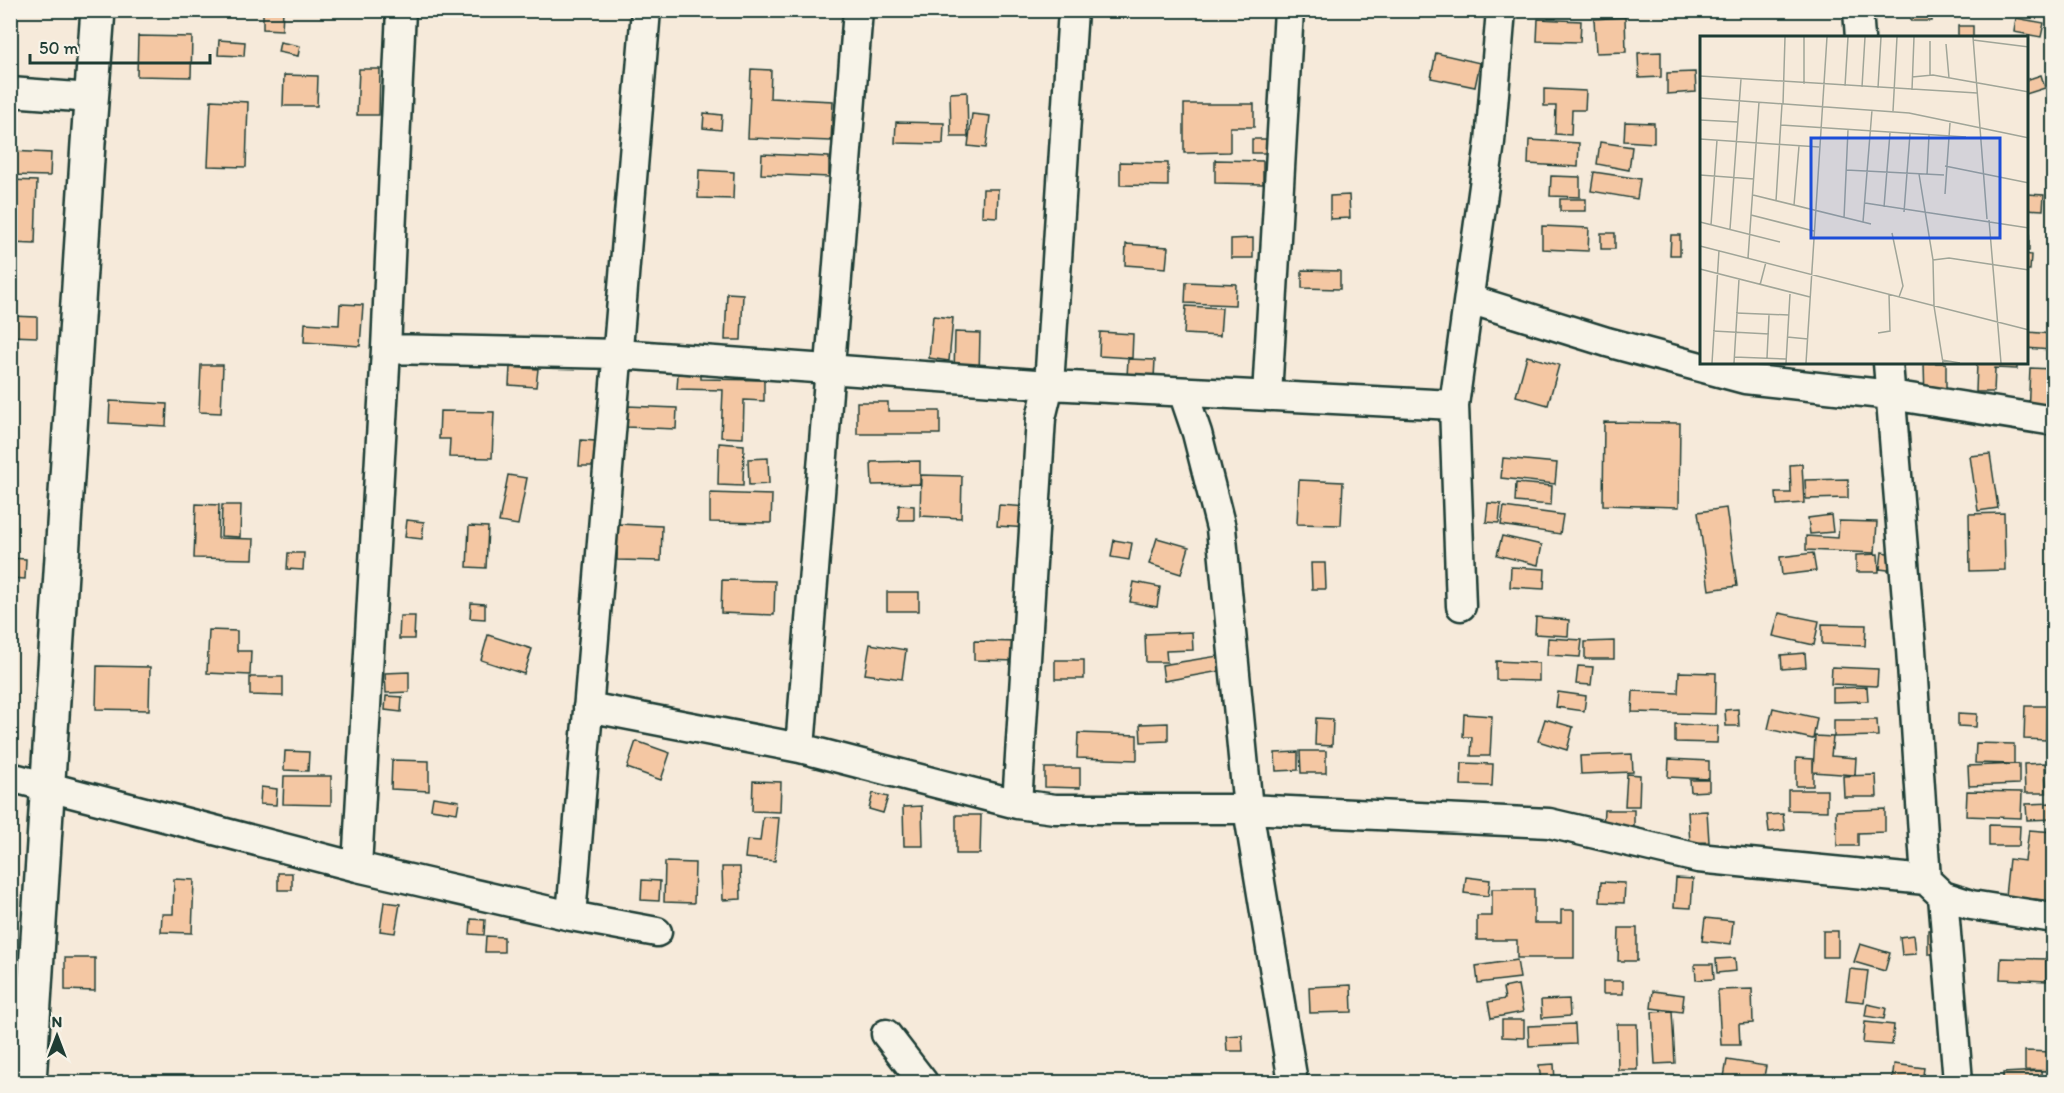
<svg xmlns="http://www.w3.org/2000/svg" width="2064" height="1093" font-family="Itim,sans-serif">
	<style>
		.building { fill: #f4c7a3; stroke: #1f3d34; stroke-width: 1.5 }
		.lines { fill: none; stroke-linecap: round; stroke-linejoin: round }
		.street-casing { stroke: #1f3d34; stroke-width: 33 }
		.secondary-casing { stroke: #1f3d34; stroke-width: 38 }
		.street { stroke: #f7f3e8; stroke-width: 28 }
		.secondary { stroke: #f7f3e8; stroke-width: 33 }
		.inset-road { fill: none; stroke: #a0a598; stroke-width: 1.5 }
		.view { fill: #1d4ed8; fill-opacity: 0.15; stroke: #1d4ed8; stroke-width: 3 }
		.inset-edge { fill: none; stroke: #1f3d34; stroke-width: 3 }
	</style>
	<rect width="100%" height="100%" fill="#f6eada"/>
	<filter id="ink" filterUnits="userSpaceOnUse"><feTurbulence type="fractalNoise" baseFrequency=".0167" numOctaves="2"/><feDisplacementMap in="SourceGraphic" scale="12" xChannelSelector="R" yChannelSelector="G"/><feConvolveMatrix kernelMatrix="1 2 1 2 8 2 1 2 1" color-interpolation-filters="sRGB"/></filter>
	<g filter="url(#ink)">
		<path class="building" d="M263,10H283L282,30L263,29Z
			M1911,10H1932V21H1911Z
			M1625,17L1626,52L1596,53L1594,19Z
			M2016,18L2044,23L2041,37L2014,32Z
			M1538,19L1581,21L1580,42L1537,41Z
			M1958,26H1973V38H1958Z
			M138,36L192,37L191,77L137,76Z
			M219,40L245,42L244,56L218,55Z
			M280,42L300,46L298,56L278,52Z
			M1661,52V77L1639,78L1638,53Z
			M1436,53L1480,63L1475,87L1431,78Z
			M359,69H380L379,115H357Z
			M751,69L771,70L770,98L833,101L831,141L748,138Z
			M1695,72L1696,92L1667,94V73Z
			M284,75L318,76L317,106H283Z
			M2041,75L2045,88L2026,94V80Z
			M1544,89L1586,91L1585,110H1572L1571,135L1555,134L1556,106H1544Z
			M967,92L968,137H951L950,93Z
			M211,100L248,102L246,167L208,166Z
			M1184,104H1254V127H1230V152L1184,153Z
			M704,113L722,115L721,130L703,128Z
			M972,114L990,116L986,148L968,146Z
			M896,122L944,123L943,144L895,143Z
			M1625,122L1654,123V143L1624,141Z
			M1252,139H1278V153H1252Z
			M1529,140L1579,143L1578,167L1528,164Z
			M1600,142L1632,147L1629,170L1597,164Z
			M10,151L51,153L50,176L10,175Z
			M762,154L829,157V177L761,174Z
			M1215,160L1263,161V184L1215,183Z
			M1120,162L1168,163V186L1120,185Z
			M699,170L734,172L733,199L698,198Z
			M1594,172L1640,179L1637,199L1591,191Z
			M1551,176L1580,177V197L1550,196Z
			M10,180L37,181L35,244L10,243Z
			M983,189H998L997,217L982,216Z
			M2026,194L2044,195L2043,210L2026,209Z
			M1349,195L1350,218L1330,219V196Z
			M1560,199H1586V211H1560Z
			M1542,226L1589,228L1588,251L1542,249Z
			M2026,228H2029V251H2026Z
			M1601,233H1615V249H1601Z
			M1671,235H1680V255H1670Z
			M1253,238V258H1231V239Z
			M1126,244L1168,247L1166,268L1125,265Z
			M2026,254L2031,255L2030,270H2026Z
			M1302,270L1340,271V289L1302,288Z
			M1186,282L1236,284L1235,305L1185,303Z
			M727,293L743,294L741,340H725Z
			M340,304L363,305L360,346L304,342L305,323L339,325Z
			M1186,306L1222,308L1220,336L1184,334Z
			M10,316L37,317V337L10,336Z
			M933,316L953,318L949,361L929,358Z
			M955,332L980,333L979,376L954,375Z
			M1100,332L1133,334L1132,358L1099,356Z
			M2027,332L2053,334L2051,350L2026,348Z
			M1527,356L1559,365L1548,405L1516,396Z
			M1128,359L1155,360L1154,378L1127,377Z
			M1924,363H1946V400H1925Z
			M1977,363H2017V369L1995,368L1994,392H1976Z
			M201,365H223L221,413L199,412Z
			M510,367L538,369L536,387L509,385Z
			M2030,368L2052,369L2050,417L2028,416Z
			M678,374L701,375V379L764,380V401L744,400L743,438L721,437L723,390L677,389Z
			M110,401L167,404L166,426L109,423Z
			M857,402H888V411H940V434H857Z
			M627,406L677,408L676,429L626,427Z
			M440,411L494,412L492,458L449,457L450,439H439Z
			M1604,422L1680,423L1679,507L1603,505Z
			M581,440L595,441L593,466H579Z
			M719,443L744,445L743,486L718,485Z
			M1990,454L1998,508L1978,511L1970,456Z
			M768,458L769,484L749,485L748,459Z
			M1503,458L1557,463L1555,484L1501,478Z
			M920,461V484L872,485L871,462Z
			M1802,464L1804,503L1777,505L1776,493H1791L1790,465Z
			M508,475L527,478L518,525L499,522Z
			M921,475L962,476L961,518L920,516Z
			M1848,479V498L1806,499L1805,480Z
			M1299,480L1343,482L1341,525L1297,524Z
			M1516,483L1552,486L1551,505L1515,502Z
			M710,493L772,495L771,523L710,522Z
			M1488,503L1501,504L1499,523L1486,522Z
			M196,504L219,505L218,538L254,539L253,559L194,558Z
			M222,505H241L240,537L221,536Z
			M899,505L914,506V520H898Z
			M999,505L1028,507L1027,528L997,526Z
			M1504,507L1563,515L1560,534L1501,525Z
			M1726,508L1737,586L1709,590L1698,512Z
			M2004,513L2005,570L1970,571L1969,514Z
			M1831,515L1833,532L1810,534L1808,518Z
			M407,520L424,522L422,539L405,537Z
			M1839,521L1877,522L1875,553L1806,550V536L1838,538Z
			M618,524L662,526L661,561L617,560Z
			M469,526L488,527L486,568L467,567Z
			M1502,536L1542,545L1538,565L1497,555Z
			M1157,538L1189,547L1181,574L1149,564Z
			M1114,540L1132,543L1129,560L1111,557Z
			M1882,552L1898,555L1896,571L1880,569Z
			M288,553H304L303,570L287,569Z
			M1813,553L1816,571L1782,575L1780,557Z
			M1878,554L1879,572H1856V555Z
			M10,558L26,559L25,579L10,578Z
			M1311,563H1325L1326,589H1312Z
			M1511,567L1545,569L1544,589L1510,587Z
			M722,580L775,581L774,615L721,613Z
			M1134,582L1160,587L1157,607L1130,602Z
			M887,592H919V611H887Z
			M471,603L485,604V619L470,618Z
			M1779,613L1819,621L1814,645L1773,636Z
			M400,616H415L414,639H399Z
			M1536,617L1569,620L1568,636L1535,634Z
			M1822,624L1866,625L1865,646L1822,644Z
			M209,630L237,631V651H251L250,675L207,673Z
			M1192,632L1193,650L1166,651L1167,662H1146L1145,634Z
			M488,635L532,649L524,674L481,660Z
			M1548,638L1582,640L1580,657L1547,655Z
			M974,641L1020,642V661L974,660Z
			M1614,641V659H1585V642Z
			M870,644L906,650L902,679L865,674Z
			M1805,653L1806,667L1782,669L1781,655Z
			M1224,655L1226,670L1164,681L1162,665Z
			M1055,660H1084V679H1055Z
			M1496,661L1539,663V681L1496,680Z
			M97,666L150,667L149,710L96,709Z
			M1578,666L1593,667L1591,685L1576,684Z
			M1832,667L1878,669L1877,686L1831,684Z
			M409,672V692L386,693L385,673Z
			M1679,672L1716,673L1715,714L1632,712L1633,691L1678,693Z
			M250,677H283V696L250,695Z
			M1867,687L1868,701L1833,702V688Z
			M1558,692L1586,696L1584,711L1556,707Z
			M386,696L402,697L401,712L385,710Z
			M2025,706H2047L2046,740L2024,739Z
			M1773,708L1817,718L1813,739L1768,729Z
			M1738,709L1739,726H1726L1725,710Z
			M1958,713L1977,714L1976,727L1958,726Z
			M1464,714L1492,716L1490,756H1471L1472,737H1463Z
			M1316,718L1333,719L1332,746L1315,745Z
			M1545,719L1573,727L1567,750L1538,741Z
			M1834,720H1877L1878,736L1834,737Z
			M1168,723V741L1141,742L1140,724Z
			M1675,724L1718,726L1717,743L1675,742Z
			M1078,733L1137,735V760L1077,758Z
			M1815,736L1833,737L1831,756L1856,758L1855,775L1813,772Z
			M636,741L670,753L661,780L627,768Z
			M1976,743L2014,744V764L1975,763Z
			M285,751L309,752L308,771L284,770Z
			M1300,751H1326V773H1301Z
			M1298,752V770L1276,771L1275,753Z
			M1632,754L1633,772L1581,774L1580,756Z
			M1796,758L1813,759V786H1796Z
			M1669,759L1709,761V779L1668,777Z
			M392,760L429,761V791L391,789Z
			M1462,763L1493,764L1492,786L1461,785Z
			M2045,763L2046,793H2025L2024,764Z
			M2019,764V784L1969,786L1968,766Z
			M1045,768H1080V788L1045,787Z
			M1627,774L1640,775L1639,806H1625Z
			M1876,775L1877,797H1844L1843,776Z
			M284,776H331V805L283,804Z
			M1690,780H1709V791L1691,792Z
			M753,781L781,782L780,812L752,811Z
			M261,787L277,789L276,805L260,804Z
			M1788,790H1827V811L1788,810Z
			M1967,791L2022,792L2021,818L1966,816Z
			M873,793L888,797L883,813L869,809Z
			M433,797L459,801L457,813L431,809Z
			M2054,803V819L2027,820L2026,804Z
			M922,806L923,846H904L903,807Z
			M1885,809V832L1858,833V846H1837L1836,811Z
			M1604,810H1634V828L1603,827Z
			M1707,811L1709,842L1690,843L1688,812Z
			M1783,814L1785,830L1769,832L1767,815Z
			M956,815H981L980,854H956Z
			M763,817L779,818L775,861L745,858L747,840L760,841Z
			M1989,825L2020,826L2019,846H1989Z
			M2029,830L2054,832V901L2005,896L2009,859L2025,861Z
			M665,862L695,863L694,903L664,902Z
			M722,867H740L741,899L723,900Z
			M278,873H292V890H278Z
			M1466,877L1490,880L1488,896L1464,893Z
			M1676,878L1693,879L1691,908L1674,907Z
			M174,879L194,880L192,933L161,932L162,914H173Z
			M642,880L660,881L659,901L641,900Z
			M1601,882L1625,883L1624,903L1600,902Z
			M1492,889H1534V923H1561V910H1574V958H1517V940H1477V916H1492Z
			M384,902L400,904L395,933L380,931Z
			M1705,918L1733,921L1731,944L1702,941Z
			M471,919L485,920L484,935L470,934Z
			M1619,928H1637V961H1618Z
			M1942,929V954H1928V930Z
			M1823,931H1838V957H1823Z
			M1914,935L1916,954L1902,955L1900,937Z
			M486,936L504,937V952H485Z
			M1860,944L1890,953L1885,971L1854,962Z
			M65,958H95V991L65,990Z
			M1735,958L1736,971L1717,973L1716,959Z
			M2001,958L2046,959V981L2000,979Z
			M1517,960L1520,978L1478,983L1476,966Z
			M1695,964H1713L1714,979L1696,980Z
			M1850,969L1868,971L1864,1002L1846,1000Z
			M1603,981H1623V994H1603Z
			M1351,985L1352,1012L1310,1013L1309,987Z
			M1518,985L1523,1012L1491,1018L1488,1002L1505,999L1503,988Z
			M1752,989L1753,1023L1739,1024L1740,1045H1721L1718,990Z
			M1653,991L1684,995L1682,1012L1651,1008Z
			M1569,999L1570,1016L1542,1018L1541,1000Z
			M1867,1004L1886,1008L1884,1019L1865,1016Z
			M1672,1011L1675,1063L1655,1064L1652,1012Z
			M1502,1020H1524V1038L1502,1037Z
			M1865,1022L1894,1025L1892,1045L1863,1043Z
			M1575,1024L1576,1044L1529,1046L1528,1026Z
			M1617,1024H1637L1638,1070H1618Z
			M2052,1026L2054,1071L2025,1070V1051L2052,1052Z
			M1242,1035L1243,1051H1227L1226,1036Z
			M1727,1060L1766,1066L1763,1082L1724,1077Z
			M1554,1064L1555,1081L1541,1082L1539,1065Z
			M1894,1064L1924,1068L1922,1082H1892Z
			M2041,1071L2042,1082H2003V1073Z"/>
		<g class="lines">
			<defs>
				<path id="street" d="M1858,10L1860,38
					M10,92L91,98
					M1469,299L1607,342L1745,379L1891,395L2054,421
					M386,349L619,354L1049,385L1454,405
					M1888,363L1911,649L1926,880
					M1183,392L1197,433L1221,528L1248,809L1293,1082
					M1267,396L1289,10
					M1461,606L1454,405L1490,142L1501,10
					M588,707L800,748L1017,804L1055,809H1248L1549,823L1698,858L1926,880L1943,896L1971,905L2054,918
					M800,748L858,10
					M10,777L357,867L571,916L657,932
					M1017,804L1041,418L1049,385L1073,10
					M357,867L386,349L401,10
					M1943,896L1958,1082
					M571,916L646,10
					M10,1006L34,1012
					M886,1034L923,1082"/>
				<path id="secondary" d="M29,1082L88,143L98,10"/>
			</defs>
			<use href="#street" class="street-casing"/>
			<use href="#secondary" class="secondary-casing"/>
			<use href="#street" class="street"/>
			<use href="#secondary" class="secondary"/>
		</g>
	</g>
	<g transform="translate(1700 36)">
		<rect width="328" height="328" fill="#f6eada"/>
		<path class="inset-road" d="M273,1L287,183M273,4L329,11M246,8L249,42M230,39V5M0,40L277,57M212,41L233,39L329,56M104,48V1M145,50L148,1M162,51L165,1M178,52L181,1M212,54L214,1M0,62L209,77L329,102M83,68L85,1M193,75L197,1M0,84L38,86M81,89L266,101M0,103L119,111M245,130L329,147M146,134L244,139M219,138L233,224L234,270L243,327M0,139L54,143M227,139L229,99M245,158L250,87M53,159L171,188M76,165L82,68M165,167L329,192M94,169L99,110M184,171L190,97M204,176L210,98M51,179L114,195M144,182L148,94M289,184L301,327M0,186L80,206M163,186L172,74M11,189L17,104M30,193L41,43M192,197L203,250L199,261M0,210L329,294M48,222L59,66M233,224L249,222L329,234M0,233L110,261M60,249L66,226M36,277L89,279M13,295L69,298M178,297L190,295L189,258M87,301L108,303M34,321L86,323M67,322L69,279M242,324L260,327M12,327L19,214M34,327L39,243M86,327L90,258M106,327L127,1"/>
		<path class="view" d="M111,102H300V202H111Z"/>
		<rect width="328" height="328" class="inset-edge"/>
	</g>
	<rect width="2064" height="1093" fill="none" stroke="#f7f3e8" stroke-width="36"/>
	<rect x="18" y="18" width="2028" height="1057" fill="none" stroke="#1f3d34" stroke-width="2" filter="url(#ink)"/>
	<g transform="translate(57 1036)" stroke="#f7f3e8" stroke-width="4.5" paint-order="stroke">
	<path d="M0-4.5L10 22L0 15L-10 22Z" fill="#1f3d34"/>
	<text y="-9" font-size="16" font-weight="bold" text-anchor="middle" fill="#1f3d34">N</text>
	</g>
	<path d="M30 54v9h180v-9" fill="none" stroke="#1f3d34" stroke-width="3"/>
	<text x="39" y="54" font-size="18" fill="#1f3d34" stroke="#f7f3e8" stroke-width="4.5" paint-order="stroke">50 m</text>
</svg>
